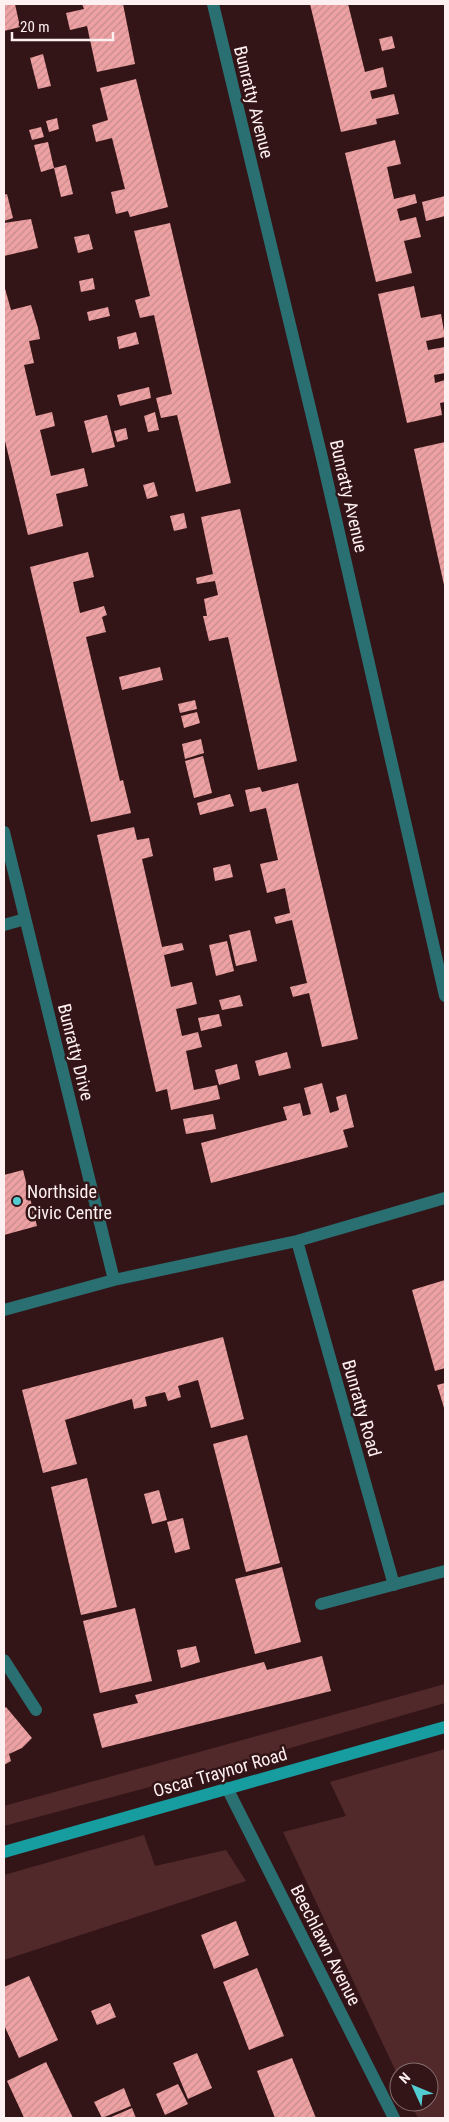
<svg xmlns="http://www.w3.org/2000/svg" width="449" height="2122" font-family="'Roboto Condensed',sans-serif">
	<style>
		.green { fill: #51292b }
		.building { fill: url(#building-hatch) }
		.lines { fill: none; stroke-linecap: round; stroke-linejoin: round }
		.lane { stroke: #2a6f71; stroke-width: 12 }
		.street { stroke: #2a6f71; stroke-width: 12 }
		.secondary { stroke: #179ca0; stroke-width: 12 }
		.poi-dot { fill: #52ccd1; stroke: #341517; stroke-width: 2 }
		.labels { text-anchor: middle; dominant-baseline: central; stroke-width: 5; stroke-linejoin: round; paint-order: stroke }
		.street-label { font-size: 18px; fill: #fef0f0; stroke: #341517 }
		.poi-label { font-size: 18px; fill: #fef0f0; stroke: #341517; text-anchor: start }
	</style>
	<defs>
		<pattern id="building-hatch" width="6" height="6" patternUnits="userSpaceOnUse" patternTransform="scale(1.25)"><rect width="6" height="6" fill="#eea1a3"/><path d="M-1 1l2-2M0 6l6-6M5 7l2-2" fill="none" stroke="#c68b8c"/></pattern>
	</defs>
	<rect width="100%" height="100%" fill="#341517"/>
	<path class="green" d="M445,1684V1703L228,1766L4,1826V1806Z
		M445,1749V2118H418L410,2102H429V2072H399V2078L283,1832L346,1816L330,1782Z
		M144,1835L155,1866L226,1850L246,1881L4,1960V1875Z"/>
	<path class="building" d="M4,4H15L20,27L4,31Z
		M82,4H123L135,64L97,72L87,26L70,30L66,13L84,9Z
		M310,4H348L365,72L383,67L387,87L370,91L372,99L394,94L399,114L376,119L377,124L341,132Z
		M392,36L395,48L382,51L379,39Z
		M43,54L51,86L38,89L30,58Z
		M136,79L168,207L130,217L128,211L116,214L111,192L125,189L112,138L96,142L92,125L108,120L100,88Z
		M57,118L59,129L49,132L46,121Z
		M41,127L44,137L32,140L29,130Z
		M395,140L401,164L387,167L394,199L415,194L417,203L397,209L400,221L416,217L421,237L404,241L412,273L376,282L345,153Z
		M48,142L54,168L41,172L34,145Z
		M66,165L73,194L61,197L54,168Z
		M7,194L13,218L4,221V195Z
		M445,196V216L426,221L422,202Z
		M31,219L38,248L4,256V223Z
		M170,223L231,483L196,492L177,415L161,418L156,398L172,394L154,315L140,318L135,300L150,296L134,231Z
		M89,234L93,249L78,253L74,237Z
		M93,278L95,289L81,292L79,281Z
		M4,285L11,310L31,305L38,328L40,339L29,341L34,363L24,365L36,416L52,412L55,426L40,430L51,476L84,468L88,486L56,494L63,526L28,535L4,437Z
		M414,286L421,318L441,314L445,337L426,341L428,350L445,347V373L434,375L435,383L445,380V402L440,403L442,415L407,423L378,294Z
		M108,307L110,316L89,321L87,312Z
		M136,332L139,344L119,349L117,337Z
		M149,387L151,398L120,406L117,395Z
		M155,412L159,430L148,432L144,416Z
		M107,415L115,447L92,453L84,421Z
		M126,428L128,439L117,442L114,431Z
		M445,442V585H444L414,449Z
		M154,482L158,496L147,499L143,485Z
		M240,509L297,761L258,770L228,637L209,641L203,616H207L204,599L218,595L215,581L197,584L196,578L213,574L201,517Z
		M184,513L187,528L174,531L170,516Z
		M88,552L94,577L73,582L80,613L104,606L107,615L102,617L106,632L86,637L120,781L123,780L131,813L91,822L30,567Z
		M160,667L163,680L122,690L119,677Z
		M195,700L197,709L180,713L178,704Z
		M197,712L200,723L184,728L181,716Z
		M201,739L204,753L185,759L182,744Z
		M203,756L212,793L194,798L185,761Z
		M298,783L358,1039L322,1047L309,993L293,997L290,987L307,983L292,920L276,924L274,917L290,913L285,888L267,893L260,864L278,860L266,808L250,812L245,790L260,787L262,792Z
		M230,794L234,806L200,815L197,803Z
		M134,827L137,840L149,838L153,856L142,859L162,947L182,943L184,950L164,955L171,987L192,982L197,1004L176,1009L182,1036L198,1032L202,1047L186,1051L194,1090L217,1085L220,1099L171,1110L167,1089L156,1092L97,835Z
		M230,864L233,877L215,881L213,868Z
		M250,930L257,961L236,966L229,935Z
		M227,941L234,971L216,976L209,945Z
		M240,995L243,1006L222,1010L219,1000Z
		M219,1014L222,1026L201,1031L198,1018Z
		M287,1052L291,1068L259,1076L255,1061Z
		M237,1064L240,1079L219,1085L215,1070Z
		M322,1083L330,1113L339,1110L336,1097L346,1094L354,1127L343,1130L348,1147L211,1183L201,1143L287,1120L283,1107L300,1103L303,1116L311,1114L304,1088Z
		M213,1114L216,1129L186,1134L183,1119Z
		M23,1170L37,1226L4,1235V1175Z
		M445,1280V1368L435,1371L412,1290Z
		M223,1337L244,1419L211,1428L198,1380L178,1386L181,1397L168,1401L165,1392L145,1397L147,1406L134,1409L132,1399L65,1420L77,1464L43,1473L22,1390Z
		M445,1383V1411L437,1385Z
		M247,1435L280,1563L246,1572L213,1444Z
		M87,1478L117,1607L81,1615L51,1487Z
		M159,1490L167,1520L152,1524L144,1494Z
		M183,1518L190,1549L175,1553L167,1522Z
		M282,1567L301,1642L255,1654L235,1579Z
		M135,1608L152,1681L100,1693L83,1621Z
		M196,1646L200,1662L181,1668L177,1650Z
		M322,1656L331,1691L102,1748L93,1714L138,1703L135,1695L264,1662L267,1670Z
		M6,1707L32,1738L22,1748L9,1754L11,1761L4,1765V1709Z
		M236,1921L249,1955L214,1969L201,1935Z
		M257,1968L284,2036L249,2050L223,1982Z
		M29,1976L58,2040L19,2058L4,2025V1987Z
		M110,2003L116,2017L97,2025L91,2011Z
		M197,2053L212,2088L188,2099L173,2063Z
		M292,2058L305,2091L316,2118H275L257,2071Z
		M46,2062L61,2093L73,2118H24L21,2111L7,2081Z
		M178,2084L188,2104L165,2115L156,2094Z
		M124,2088L131,2106L102,2118L94,2102Z
		M132,2108L136,2118H109Z"/>
	<g class="lines">
		<path class="lane" d="M4,925L25,919"/>
		<path class="street" d="M213,4L322,458L445,996
			M4,832L114,1280
			M297,1241L394,1585
			M4,1310L114,1280L297,1241L445,1198
			M321,1604L445,1571
			M4,1660L36,1710
			M227,1788L394,2118"/>
		<path class="secondary" d="M4,1852L445,1727"/>
	</g>
	<circle class="poi-dot" cx="17" cy="1201" r="5"/>
	<g class="labels">
		<g class="street-label">
			<text transform="translate(254 102) rotate(76)">Bunratty Avenue</text>
			<text transform="translate(349 496) rotate(77)">Bunratty Avenue</text>
			<text transform="translate(76 1052) rotate(76)">Bunratty Drive</text>
			<text transform="translate(362 1408) rotate(74)">Bunratty Road</text>
			<text transform="translate(220 1772) rotate(-16)">Oscar Traynor Road</text>
			<text transform="translate(326 1945) rotate(63)">Beechlawn Avenue</text>
		</g>
		<g class="poi-label">
			<text x="27" y="1191">Northside<tspan x="27" dy="21">Civic Centre</tspan></text>
		</g>
	</g>
	<rect width="449" height="2122" fill="none" stroke="#fef0f0" stroke-width="10"/>
	<g transform="translate(414 2087) rotate(314)"><circle r="24" fill="#341517" stroke="#856d6e"/>
	<path d="M0-4L9 19L0 12L-9 19Z" fill="#52ccd1"/>
	<text y="-8" font-size="14" font-weight="bold" text-anchor="middle" fill="#fef0f0">N</text>
	</g>
	<path d="M12 32v8h101v-8" fill="none" stroke="#fef0f0" stroke-width="2.5"/>
	<text x="20" y="32" font-size="15" fill="#fef0f0" stroke="#341517" stroke-width="4" paint-order="stroke">20 m</text>
</svg>
